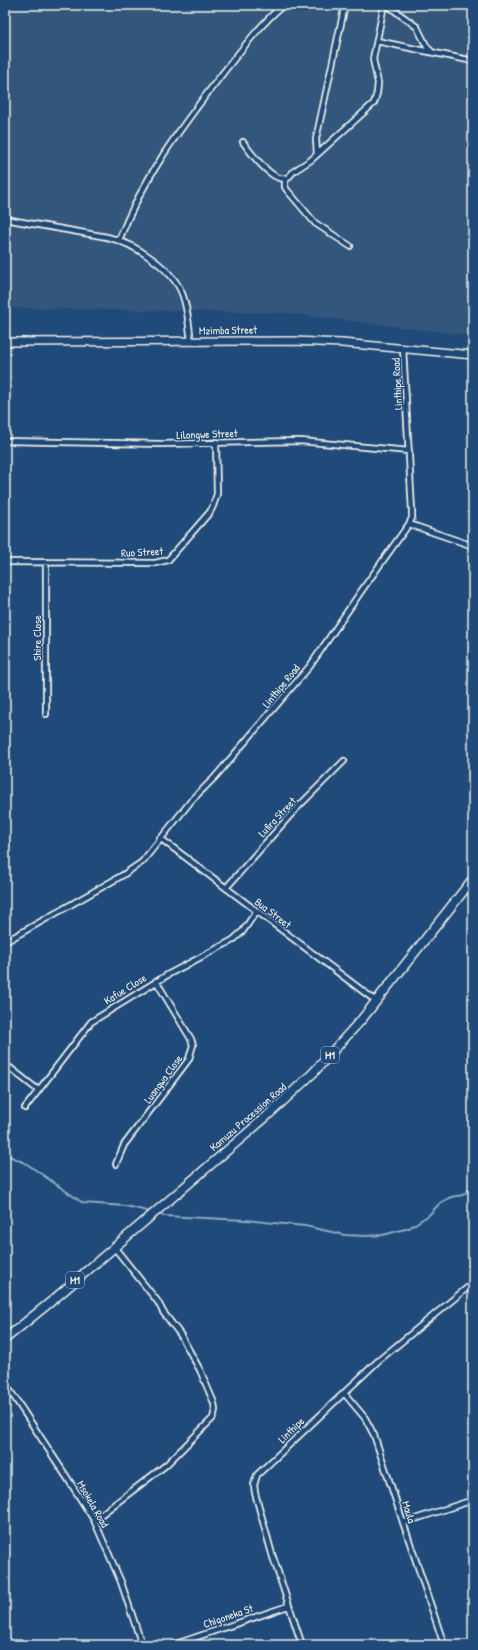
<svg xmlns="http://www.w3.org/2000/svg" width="478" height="1650" font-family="'Patrick Hand',sans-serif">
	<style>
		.built { fill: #33567c }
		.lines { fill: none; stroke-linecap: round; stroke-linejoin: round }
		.stream { stroke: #90a9c2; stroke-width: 2 }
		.minor-casing { stroke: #f4f1e8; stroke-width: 8 }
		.secondary-casing { stroke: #f4f1e8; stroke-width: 10 }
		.trunk-casing { stroke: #f4f1e8; stroke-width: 11 }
		.minor { stroke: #1f4a7a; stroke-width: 4.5 }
		.secondary { stroke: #1f4a7a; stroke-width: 7 }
		.trunk { stroke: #1f4a7a; stroke-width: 8 }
		.labels { text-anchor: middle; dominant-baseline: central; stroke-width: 3; stroke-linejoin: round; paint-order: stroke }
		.shield { fill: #1f4a7a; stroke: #b4bfc7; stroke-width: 1 }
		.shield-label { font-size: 10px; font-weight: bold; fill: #f4f1e8 }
		.street-label { font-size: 11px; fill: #f4f1e8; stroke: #1f4a7a }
	</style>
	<rect width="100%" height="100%" fill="#1f4a7a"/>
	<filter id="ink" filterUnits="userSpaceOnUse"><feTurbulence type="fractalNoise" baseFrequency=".025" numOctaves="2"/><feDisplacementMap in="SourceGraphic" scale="8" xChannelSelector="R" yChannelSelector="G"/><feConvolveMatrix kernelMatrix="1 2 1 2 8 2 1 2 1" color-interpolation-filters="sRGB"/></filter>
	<g filter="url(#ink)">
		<path class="built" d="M5,5H473V336L286,313L5,308Z"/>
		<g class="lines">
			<path class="stream" d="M5,1154L27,1164L83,1203L126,1206L151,1212
				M157,1214L164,1216L245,1220L305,1226L345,1235L365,1236L383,1235L409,1228L429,1215L440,1203L451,1197L463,1195L473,1186"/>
			<defs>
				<path id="minor" d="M272,5L278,10
					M387,5L417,27L427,47L432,52
					M377,41L473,61
					M243,142C250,152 273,183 286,178
					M317,154L316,139L345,5
					M5,219L107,237C134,243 174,269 183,296C188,310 189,327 191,342
					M119,240C144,176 181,127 223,73C242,49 260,25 283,5
					M350,246L315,223L287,190L285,187V181L294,171L311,160L374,103L377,93L378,83L373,59L384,5
					M5,441L162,444L300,441L409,451
					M409,524L473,546
					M5,562L155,563L168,560L210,512L213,506L217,494L216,442
					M46,714V562
					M160,838L376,1001
					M226,888L293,812L344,761
					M5,942L123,875L142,862L191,801L215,777L310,666L362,590L409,524L412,518V511L403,348
					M5,1064L38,1090
					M25,1108L91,1022L169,974L233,940L243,931L256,912
					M116,1164L124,1145L189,1059L193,1045L191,1039L156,981
					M5,1383L68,1479L94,1520L121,1582L142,1645
					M344,1393L365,1418L374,1435L444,1645
					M94,1520L166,1465L213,1418L215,1410L214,1403L200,1370L180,1334L163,1312L158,1302L114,1247
					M403,1523L473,1500
					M173,1645L288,1606
					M302,1645L272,1554L255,1493L254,1485L257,1475L378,1361L473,1283"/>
				<path id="secondary" d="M5,342L293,341L342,343L473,355"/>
				<path id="trunk" d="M5,1339L53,1300L267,1116L313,1073L362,1019L473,879"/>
			</defs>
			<use href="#minor" class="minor-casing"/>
			<use href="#secondary" class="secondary-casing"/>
			<use href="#trunk" class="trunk-casing"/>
			<use href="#minor" class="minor"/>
			<use href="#secondary" class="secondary"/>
			<use href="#trunk" class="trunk"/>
		</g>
	</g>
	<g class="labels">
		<g class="shield">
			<rect x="321" y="1047" width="18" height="16" rx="3"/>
			<rect x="66" y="1272" width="18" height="16" rx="3"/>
		</g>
		<g class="shield-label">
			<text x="330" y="1055">M1</text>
			<text x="75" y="1280">M1</text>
		</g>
		<g class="street-label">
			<text transform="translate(228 330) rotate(-1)">Mzimba Street</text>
			<text transform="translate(397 384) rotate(-93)">Linthipe Road</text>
			<text transform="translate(207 434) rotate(-2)">Lilongwe Street</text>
			<text transform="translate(142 552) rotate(-3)">Ruo Street</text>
			<text transform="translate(37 638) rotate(-90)">Shire Close</text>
			<text transform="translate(281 686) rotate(-51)">Linthipe Road</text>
			<text transform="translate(277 817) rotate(-47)">Lufira Street</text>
			<text transform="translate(273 913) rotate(37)">Bua Street</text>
			<text transform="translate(125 989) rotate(-32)">Kafue Close</text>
			<text transform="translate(163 1079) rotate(-54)">Luangwa Close</text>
			<text transform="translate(248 1117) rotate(-41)">Kamuzu Procession Road</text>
			<text transform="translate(291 1430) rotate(-44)">Linthipe</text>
			<text transform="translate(93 1504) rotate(60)">Msokela Road</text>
			<text transform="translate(409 1512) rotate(72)">Maula</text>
			<text transform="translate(228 1616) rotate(-19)">Chigoneka St</text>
		</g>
	</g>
	<rect width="478" height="1650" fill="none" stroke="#1f4a7a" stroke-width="20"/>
	<rect x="10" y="10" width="458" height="1630" fill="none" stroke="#f4f1e8" stroke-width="1.5" filter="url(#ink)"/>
</svg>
